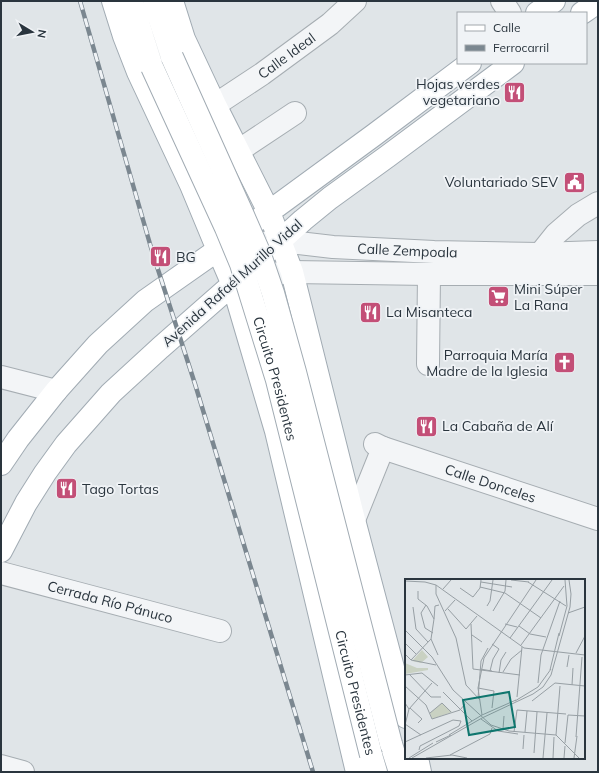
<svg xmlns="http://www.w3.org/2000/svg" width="599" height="773" font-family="Mulish,sans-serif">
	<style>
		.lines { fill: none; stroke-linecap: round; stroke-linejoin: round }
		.minor-casing { stroke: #a6adb2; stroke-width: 24 }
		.major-casing { stroke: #a1abb3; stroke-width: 24 }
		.minor { stroke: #f3f5f7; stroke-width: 22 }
		.major { stroke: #fff; stroke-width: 22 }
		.rail-casing { stroke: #7b8790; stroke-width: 4.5 }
		.rail { stroke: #f0f3f6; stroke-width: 3; stroke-dasharray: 9; stroke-linecap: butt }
		.major-bridge-casing { stroke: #a1abb3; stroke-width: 24; stroke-linecap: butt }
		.major-bridge { stroke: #fff; stroke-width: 22 }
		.labels { text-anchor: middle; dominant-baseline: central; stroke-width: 3.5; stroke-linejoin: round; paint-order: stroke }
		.street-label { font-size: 14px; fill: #2a353e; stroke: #f0f3f6 }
		.poi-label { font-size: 14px; fill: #2a353e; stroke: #f0f3f6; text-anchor: start }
		.inset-road { fill: none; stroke: #979fa4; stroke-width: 1 }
		.view { fill: #0f766e; fill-opacity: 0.15; stroke: #0f766e; stroke-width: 2 }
		.inset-edge { fill: none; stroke: #2a353e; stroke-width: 2 }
	</style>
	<rect width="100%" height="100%" fill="#e0e5e8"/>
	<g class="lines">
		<defs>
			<g id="minor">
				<path d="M502,1L510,13"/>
				<path id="s1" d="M215,105L262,74L330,24L355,1"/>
				<path d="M238,151L295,113"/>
				<path id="s2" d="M264,243L281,241L333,247L434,252L540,254L598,252"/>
				<path d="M541,263L540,254L556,234L578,215L598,203"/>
				<path d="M248,279L272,274L292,272L429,274H598"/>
				<path d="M428,364L429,274"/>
				<path d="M1,377L56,391"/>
				<path id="s3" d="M375,444L383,448L598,519"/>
				<path d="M354,520L383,448"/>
				<path id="s4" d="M1,573L220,631"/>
				<path d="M1,766L23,772"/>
			</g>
			<path id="major" d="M113,1L124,36L138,72L191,185L218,250L233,285L276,431L357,772
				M131,1L152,67
				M154,1L172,57
				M172,1L184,39L215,105L269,212L292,272L354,520L406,717
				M537,13L554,1
				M582,13L598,2
				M258,220L374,135L470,63
				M270,250L303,220L330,198L388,156L513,63
				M1,464L18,439L56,391L98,344L145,301L229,242
				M1,551L26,503L45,473L66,444L111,393L160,348L242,276
				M391,744L400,772
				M371,755L376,772
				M417,758L420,772"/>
		</defs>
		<use href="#minor" class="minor-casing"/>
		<use href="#major" class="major-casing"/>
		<use href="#minor" class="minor"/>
		<use href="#major" class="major"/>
		<defs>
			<path id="rail" d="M80,1L152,251L195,384L313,772"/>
		</defs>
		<use href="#rail" class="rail-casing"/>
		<use href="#rail" class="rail"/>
		<defs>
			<g id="major-bridge">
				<path d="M172,57L242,213L259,252L273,293L295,372L391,744"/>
				<path id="s5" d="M152,67L226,228L241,264L277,380L371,755"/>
			</g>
		</defs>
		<use href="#major-bridge" class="major-bridge-casing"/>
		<use href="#major-bridge" class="major-bridge"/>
	</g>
	<defs>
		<symbol id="restaurant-square" viewBox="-11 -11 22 22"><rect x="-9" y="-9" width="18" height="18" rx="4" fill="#c34f77" stroke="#f0f3f6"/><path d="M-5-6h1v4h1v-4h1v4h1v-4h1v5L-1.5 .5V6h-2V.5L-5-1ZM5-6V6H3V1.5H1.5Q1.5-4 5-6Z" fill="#fff"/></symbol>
		<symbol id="civic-square" viewBox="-11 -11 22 22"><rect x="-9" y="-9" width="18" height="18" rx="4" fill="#c34f77" stroke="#f0f3f6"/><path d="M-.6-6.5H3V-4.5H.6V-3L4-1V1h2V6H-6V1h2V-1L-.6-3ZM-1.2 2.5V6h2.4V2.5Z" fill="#fff"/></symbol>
		<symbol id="supermarket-square" viewBox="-11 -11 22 22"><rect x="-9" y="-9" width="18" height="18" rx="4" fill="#c34f77" stroke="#f0f3f6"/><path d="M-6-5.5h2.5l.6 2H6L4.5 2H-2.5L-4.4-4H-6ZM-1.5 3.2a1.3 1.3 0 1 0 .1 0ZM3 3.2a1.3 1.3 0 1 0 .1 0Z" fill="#fff"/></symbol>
		<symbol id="church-square" viewBox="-11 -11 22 22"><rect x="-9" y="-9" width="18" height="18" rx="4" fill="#c34f77" stroke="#f0f3f6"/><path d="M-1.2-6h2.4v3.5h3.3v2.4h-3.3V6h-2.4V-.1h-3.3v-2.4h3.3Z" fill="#fff"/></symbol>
	</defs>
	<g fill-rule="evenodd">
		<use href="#restaurant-square" x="502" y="80" width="25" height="25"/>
		<use href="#civic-square" x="562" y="170" width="25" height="25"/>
		<use href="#restaurant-square" x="148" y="244" width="25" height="25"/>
		<use href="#supermarket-square" x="486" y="284" width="25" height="25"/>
		<use href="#restaurant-square" x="358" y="300" width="25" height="25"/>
		<use href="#church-square" x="552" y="350" width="25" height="25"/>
		<use href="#restaurant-square" x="414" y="414" width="25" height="25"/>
		<use href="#restaurant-square" x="54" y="476" width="25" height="25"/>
	</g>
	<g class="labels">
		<g class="street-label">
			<text stroke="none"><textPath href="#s1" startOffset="87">Calle Ideal</textPath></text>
			<text stroke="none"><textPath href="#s2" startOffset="144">Calle Zempoala</textPath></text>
			<text transform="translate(232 283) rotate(-42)">Avenida Rafaél Murillo Vidal</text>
			<text stroke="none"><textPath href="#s5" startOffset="336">Circuito Presidentes</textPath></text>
			<text stroke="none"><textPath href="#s3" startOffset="122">Calle Donceles</textPath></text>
			<text stroke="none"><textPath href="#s4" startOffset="113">Cerrada Río Pánuco</textPath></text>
			<text stroke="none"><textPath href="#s5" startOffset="660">Circuito Presidentes</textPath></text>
		</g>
		<g class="poi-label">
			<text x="500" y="84" text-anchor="end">Hojas verdes<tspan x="500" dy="16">vegetariano</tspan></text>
			<text x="558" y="182" text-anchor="end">Voluntariado SEV</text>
			<text x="176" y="257">BG</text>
			<text x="514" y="289">Mini Súper<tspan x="514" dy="16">La Rana</tspan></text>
			<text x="386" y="312">La Misanteca</text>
			<text x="548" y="355" text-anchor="end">Parroquia María<tspan x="548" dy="16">Madre de la Iglesia</tspan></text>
			<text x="442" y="426">La Cabaña de Alí</text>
			<text x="82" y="489">Tago Tortas</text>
		</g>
	</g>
	<g transform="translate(405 579)">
		<rect width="180" height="180" fill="#e0e5e8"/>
		<path d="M17,71L23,78L16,84L7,82ZM0,84L12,89H23V91L0,95ZM37,124L47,133L27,140L25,134Z" fill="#c9d1c2"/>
		<path class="inset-road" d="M106,1L124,3M0,2L20,3L31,6L119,69L180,76M76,3L107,8M123,3L161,27M31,6V15L51,59L61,106L75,121M75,8L100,14L136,39M55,9L68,18L75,9L76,1M38,10L46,1M13,12V20L22,27L29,40L26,60L33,76M21,26L16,34L20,49L28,54M82,27L85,22L88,1M8,28L11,50L23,63M43,30L61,50M40,32L50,21M88,32L100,12L101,1M163,34L180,28M29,40L30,27L34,26M66,45L68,90L115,96M100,45L112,48M114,47L125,55L141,58M61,50L72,37M0,51L27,78L48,111L86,146L104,152L151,156L174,179M67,56L77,63M154,57L162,27L160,1M105,59L147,1M0,64L11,75M116,66L159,7M171,74L180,57M0,75L6,81L31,86M6,81L26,60M162,88L164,76M75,90L87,92M145,91L154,54M85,92L88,80L94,70L87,65M98,93L106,80L117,71M94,94L96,81L101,73M4,95L26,118H36M0,96L17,94L33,107M133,104L136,76L155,22M167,106L168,89M0,107L21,126L27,140M73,109L89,112L87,129M38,113L67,142M112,118L117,68M73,119L76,82L83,69M110,122L133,108L146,90M127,122L150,104L180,107M0,124L4,130L0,146M37,124L46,133M5,129L17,140L13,144M4,130L27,104M25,134L37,124M77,136L73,109L79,79L131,1M27,140L55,131L60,125M76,140L93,152L113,155M0,145L16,156M98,150L99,137M109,153L112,131L161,135M120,153L122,132M44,156L77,136L111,121M151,156L155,107M171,158L177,78M0,163L48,141L56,142L54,147L15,167L14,171M31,163L46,156M160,164L163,136L180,137M118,170L119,156M129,174L132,133M45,176L85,155L87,149M4,179L28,164M7,179L77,139L128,115L138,108L146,96L165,28L166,15L164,1M21,179L47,176L62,179M138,179L142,134M148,179L149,158M159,179L160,167M169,179L172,157"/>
		<path class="view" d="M104,113L110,148L64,156L58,121Z"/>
		<rect width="180" height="180" class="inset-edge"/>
	</g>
	<rect width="599" height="773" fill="none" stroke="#2a353e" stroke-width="4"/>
	<rect x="457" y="12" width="130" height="52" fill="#f0f3f6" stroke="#a1a7ac"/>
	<rect x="465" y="25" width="20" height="6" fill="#ffffff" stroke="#a1a7ac"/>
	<text x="493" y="32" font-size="12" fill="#2a353e">Calle</text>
	<rect x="465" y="45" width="20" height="6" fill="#7b8790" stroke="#a1a7ac"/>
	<text x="493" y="52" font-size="12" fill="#2a353e">Ferrocarril</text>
	<g transform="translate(32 32) rotate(100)" stroke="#f0f3f6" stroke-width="3" paint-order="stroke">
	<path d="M0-3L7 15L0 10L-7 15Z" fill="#2a353e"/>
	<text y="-6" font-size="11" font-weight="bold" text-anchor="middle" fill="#2a353e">N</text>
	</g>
</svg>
